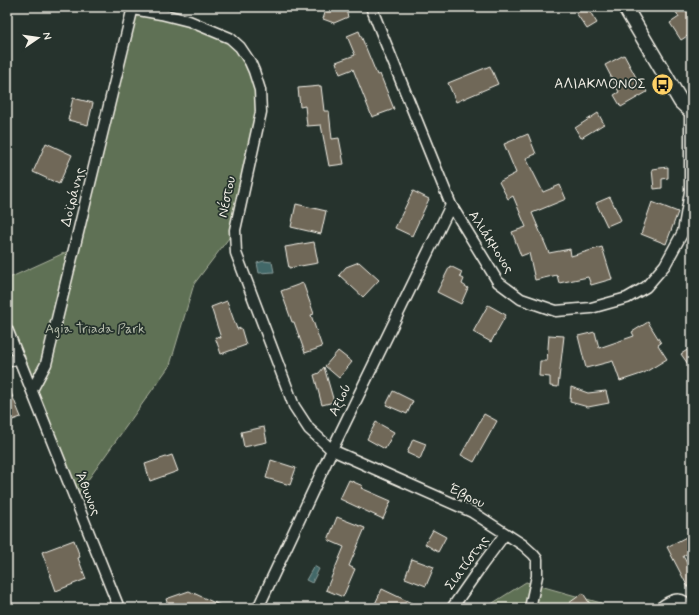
<svg xmlns="http://www.w3.org/2000/svg" width="699" height="615" font-family="Mynerve,sans-serif">
	<style>
		.green { fill: #5f7154; stroke: #aab19e }
		.water { fill: #436767; stroke: #8a9e9b }
		.building { fill: #706858; stroke: #f4f1e8 }
		.lines { fill: none; stroke-linecap: round; stroke-linejoin: round }
		.street-casing { stroke: #f4f1e8; stroke-width: 13 }
		.secondary-casing { stroke: #f4f1e8; stroke-width: 17 }
		.street { stroke: #26332d; stroke-width: 10 }
		.secondary { stroke: #26332d; stroke-width: 14 }
		.labels { text-anchor: middle; dominant-baseline: central; stroke-width: 3.5; stroke-linejoin: round; paint-order: stroke }
		.poi-label { font-size: 14px; fill: #f4f1e8; stroke: #26332d; text-anchor: end }
		.street-label { font-size: 14px; fill: #f4f1e8; stroke: #26332d }
		.park-label { font-size: 14px; fill: #b8bead; stroke: #26332d }
	</style>
	<rect width="100%" height="100%" fill="#26332d"/>
	<filter id="ink" filterUnits="userSpaceOnUse"><feTurbulence type="fractalNoise" baseFrequency=".025" numOctaves="2"/><feDisplacementMap in="SourceGraphic" scale="8" xChannelSelector="R" yChannelSelector="G"/><feConvolveMatrix kernelMatrix="1 2 1 2 8 2 1 2 1" color-interpolation-filters="sRGB"/></filter>
	<g filter="url(#ink)">
		<path class="green" d="M133,9L161,14L235,42L260,90L235,230L194,284L170,365L75,498L19,358L7,362V279L75,248Z
			M526,582L601,603L599,608H485Z"/>
		<path class="water" d="M264,261L272,262L274,272L259,273L257,263Z
			M314,566L319,569L312,583L306,580Z"/>
		<path class="building" d="M327,7H345L348,17L334,23L323,19Z
			M585,7H587L597,23L587,29L576,13Z
			M673,7H686L692,16V33L681,40L670,23L679,17Z
			M359,31L377,75L380,74L394,109L372,117L353,69L340,74L336,62L355,55L347,36Z
			M624,55L638,81L640,80L647,92L621,107L614,95L619,92L605,65Z
			M490,66L498,84L456,102L448,83Z
			M321,86L324,111H329L332,139L339,138L344,164L329,166L321,125L307,126L305,106L300,107L298,88Z
			M73,98L93,103L88,125L68,120Z
			M598,113L604,124L581,138L575,128Z
			M528,134L536,154L526,158L543,192L560,185L566,199L532,213L549,253L570,249L571,256L602,247L612,279L591,285L588,277L559,283L557,275L535,280L529,253L521,256L512,232L526,227L513,196L508,199L499,182L516,173L504,144Z
			M46,143L72,155L59,184L33,172Z
			M668,167V178L662,179V188L654,189L652,169Z
			M413,191L429,199L412,236L395,228Z
			M610,197L621,220L607,226L596,203Z
			M652,202L678,212L666,244L641,234Z
			M296,204L326,211L321,234L291,227Z
			M314,242L318,263L289,268L285,247Z
			M359,262L379,280L363,297L339,275L346,267Z
			M450,266L462,272L460,277L464,279L462,284L468,288L461,304L437,292Z
			M303,283L314,314L311,315L322,347L305,353L294,322H292L281,291Z
			M227,301L237,329L241,328L246,345L221,354L215,337L221,338L211,307Z
			M488,305L506,315L491,342L473,332Z
			M648,322L661,343L658,345L667,359L644,373L620,381L613,361L586,368L578,336L595,332L599,348L634,336L632,332Z
			M549,335L564,336L558,387L550,386V377L539,376L540,361H547Z
			M692,347V370L681,354Z
			M338,351L352,362L339,378L325,366Z
			M324,367L334,402L322,405L314,375L319,373Z
			M7,383L21,417L7,422Z
			M571,387L588,393L606,391L609,403L588,407L570,402Z
			M393,391L413,401L407,414L386,405Z
			M484,414L497,421L474,462L461,455Z
			M376,422L394,432L385,449L367,439Z
			M264,427L267,442L244,447L241,432Z
			M413,439L426,444L420,459L407,453Z
			M172,455L178,471L150,481L145,464Z
			M271,460L296,468L290,485L266,478Z
			M349,480L363,486L361,488L391,501L383,519L340,499Z
			M337,517L365,528L349,566L355,569L343,597L326,590L344,547L328,540Z
			M433,530L446,537L438,552L425,544Z
			M692,534V551L683,556L692,572V595L667,547Z
			M74,540L80,557L78,558L86,579L56,591L42,552Z
			M412,559L434,567L426,586L405,578Z
			M382,589L422,608H373Z
			M189,591L226,608H169L166,599Z
			M583,593L590,604L584,608H572L569,603Z"/>
		<g class="lines">
			<defs>
				<path id="street" d="M371,7L451,205L498,282L521,299L556,311L591,308L627,298L646,287L665,265L683,232L690,192V111
					M133,9L161,14L189,21L230,38L240,47L250,62L254,71L260,90L261,112L235,230L236,253L294,406L309,429L332,450L472,512L523,545L533,554L537,559V576L530,608
					M7,329L119,608
					M7,362L19,358
					M32,390L46,364L133,7
					M258,608L332,450L451,205
					M452,608L482,565L505,534
					M660,608C670,600 682,594 690,608"/>
				<path id="secondary" d="M625,7L681,102L692,112"/>
			</defs>
			<use href="#street" class="street-casing"/>
			<use href="#secondary" class="secondary-casing"/>
			<use href="#street" class="street"/>
			<use href="#secondary" class="secondary"/>
		</g>
	</g>
	<defs>
		<symbol id="bus-disc" viewBox="-11 -11 22 22"><circle r="9.5" fill="#ffd166" stroke="#26332d"/><path d="M-5-6H5V4H4V6H2V4H-2V6H-4V4H-5ZM-3.5-4V0h7V-4ZM-3.5 1.2v1.5H-2V1.2ZM2 1.2v1.5H3.5V1.2Z" fill="#111"/></symbol>
	</defs>
	<g fill-rule="evenodd">
		<use href="#bus-disc" x="650" y="72" width="25" height="25"/>
	</g>
	<g class="labels">
		<g class="poi-label">
			<text x="646" y="84">ΑΛΙΑΚΜΟΝΟΣ</text>
		</g>
		<g class="street-label">
			<text transform="translate(73 197) rotate(-76)">Δοϊράνης</text>
			<text transform="translate(227 197) rotate(-78)">Νέστου</text>
			<text transform="translate(491 242) rotate(57)">Αλιάκμονος</text>
			<text transform="translate(340 400) rotate(-64)">Αξιού</text>
			<text transform="translate(88 494) rotate(68)">Άθωνος</text>
			<text transform="translate(467 496) rotate(26)">Έβρου</text>
			<text transform="translate(467 563) rotate(-54)">Σιατίστης</text>
		</g>
		<g class="park-label">
			<text x="95" y="329">Agia Triada Park</text>
		</g>
	</g>
	<rect width="699" height="615" fill="none" stroke="#26332d" stroke-width="24"/>
	<rect x="12" y="12" width="675" height="591" fill="none" stroke="#f4f1e8" stroke-width="1.5" filter="url(#ink)"/>
	<g transform="translate(38 38) rotate(77)" stroke="#26332d" stroke-width="3" paint-order="stroke">
	<path d="M0-3L7 15L0 10L-7 15Z" fill="#f4f1e8"/>
	<text y="-6" font-size="11" font-weight="bold" text-anchor="middle" fill="#f4f1e8">N</text>
	</g>
</svg>
